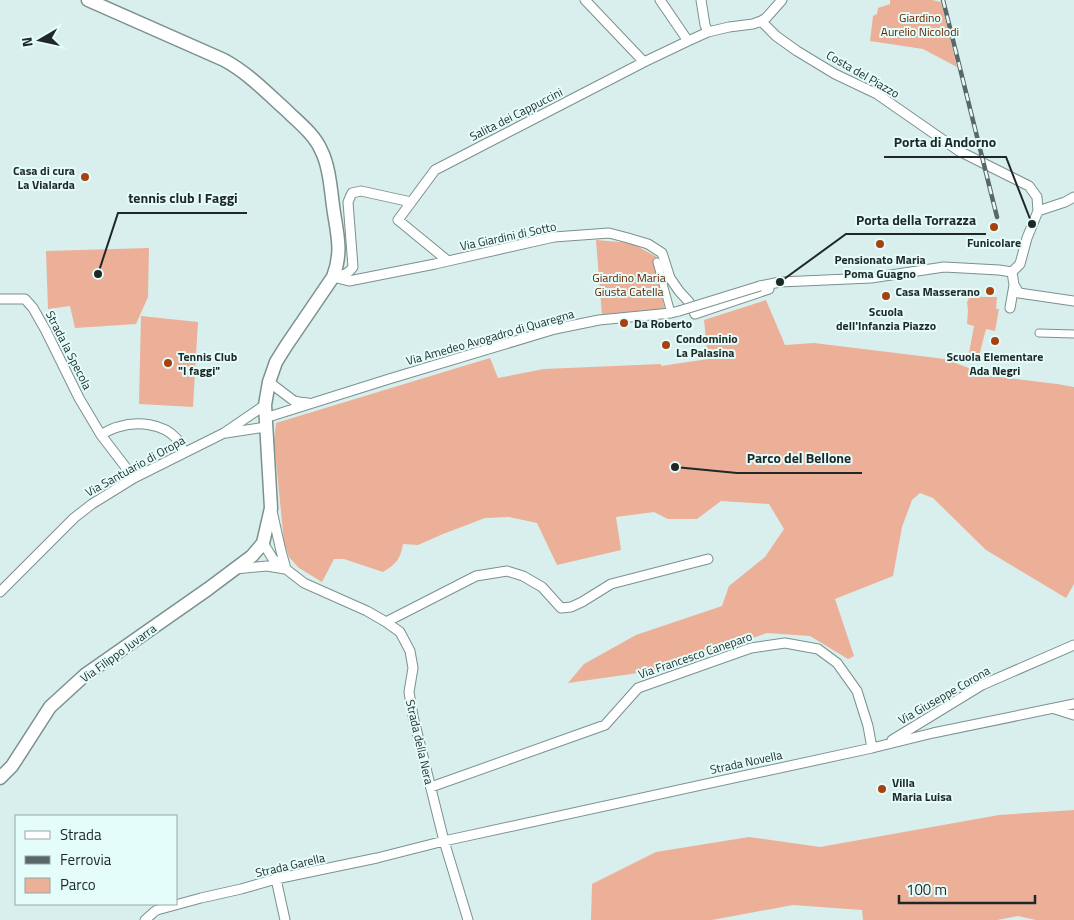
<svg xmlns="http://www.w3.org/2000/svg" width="1074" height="920" font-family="'Titillium Web',sans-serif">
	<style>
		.green { fill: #ecaf97 }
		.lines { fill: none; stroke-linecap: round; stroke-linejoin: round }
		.pedestrian-casing { stroke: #7b918e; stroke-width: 9 }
		.minor-casing { stroke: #7b918e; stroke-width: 11 }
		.secondary-casing { stroke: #7b918e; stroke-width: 15 }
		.pedestrian { stroke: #fff; stroke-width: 7 }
		.minor { stroke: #fff; stroke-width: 9 }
		.secondary { stroke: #fff; stroke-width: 12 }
		.rail-casing { stroke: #596766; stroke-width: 4.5 }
		.rail { stroke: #e5fdfa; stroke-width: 2.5; stroke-dasharray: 8; stroke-linecap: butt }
		.minor-bridge-casing { stroke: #7b918e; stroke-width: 11; stroke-linecap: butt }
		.minor-bridge { stroke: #fff; stroke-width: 9 }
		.poi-dot { fill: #a64210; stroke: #e5fdfa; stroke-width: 2 }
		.labels { text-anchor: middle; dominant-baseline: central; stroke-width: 4; stroke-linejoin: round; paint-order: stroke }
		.park-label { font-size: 12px; fill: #692200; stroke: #e5fdfa }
		.street-label { font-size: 12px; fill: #1f2827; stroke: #e5fdfa }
		.poi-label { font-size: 12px; font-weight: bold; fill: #1f2827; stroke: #e5fdfa }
		.leader { fill: none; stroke: #1f2827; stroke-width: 2 }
		.callout-dot { fill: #1f2827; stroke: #e5fdfa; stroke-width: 2 }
		.callout-label { font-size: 14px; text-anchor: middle; font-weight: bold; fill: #1f2827; stroke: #e5fdfa; stroke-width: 4; stroke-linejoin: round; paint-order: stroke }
	</style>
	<rect width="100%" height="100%" fill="#d8efed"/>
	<path class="green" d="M890,0H932L941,2L957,67L923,49L870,41L873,16L877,14L878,8L890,4Z
		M596,240L631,243L657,257L654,264L665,310L602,315Z
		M149,248L148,297L136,324L75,328L70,306L48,309L46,251Z
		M980,296L982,297H997L996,309H999L995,331L986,329L979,356L969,353L974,326L967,324L968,311L967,301H968L969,297L979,298Z
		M766,300L785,345L814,343L945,359L990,376L1057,384L1074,387V584L1066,598L986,550L933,498L920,493L912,500L902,527L893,576L835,599L854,656L848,659L810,636L767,633L666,669L568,683L584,664L636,635L722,606L729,586L765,557L784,529L769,504L721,501L697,519H668L654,512L616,517L621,550L557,565L537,523L509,517L485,518L443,534L418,545L403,544C400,560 396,564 383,572L344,559H334L322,582L299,568L289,557L284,542L274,441L276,423L490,358L498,378L544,369L661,364V366L708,359L704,320Z
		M141,316L198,322L193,407L139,404Z
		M1074,810V920H1036L1018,916L997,920H863L862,910L793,905L712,920H591L592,884L656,852L749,837L820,847L999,815Z"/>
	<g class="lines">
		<defs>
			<path id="pedestrian" d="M657,262L671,313
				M1039,333L1074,334"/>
			<path id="minor" d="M585,0L644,62
				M660,0L688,41
				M701,0L705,25L708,32
				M761,21L776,36L797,51L835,74L877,94L959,151L1029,186L1037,197L1038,211L1027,238L1020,264L1012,272
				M1038,211L1065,202L1074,197
				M448,261L398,220L435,170L644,62L688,41L708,32L729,27L753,24L761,21L766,18L782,0
				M335,276C344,275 348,274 353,267L348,202L352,193L361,191L411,202
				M333,277L349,281L435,264L554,237L609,233L628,238L648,244L662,253L670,278L679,291L689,302
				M760,286L780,282L871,278L944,267L999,270L1012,272L1014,285L1019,293L1074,301
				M0,299H25L33,308L46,331L79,398L101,435L134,478
				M1010,308L1014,285
				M694,312L695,314L769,289
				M269,382L294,401L299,402L308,403
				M265,418L389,379L555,329L599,320L671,313L679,311
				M226,433L266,427
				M101,435C106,432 112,428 118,427C137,421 163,423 177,439C180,442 182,448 184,452
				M272,511L281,551L286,569
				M263,543L273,559L304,583L367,611L386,622L400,632L410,651L413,668L409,692L413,716L444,841L468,920
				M235,569L267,566L285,569
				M0,592L74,518L92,504L134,478L224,433L265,405
				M386,622L476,576L507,571L523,576L542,587L561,608L571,607L582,602L611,584L708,559
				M1055,709L1074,715
				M892,740L982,685L1074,645
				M431,787L605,725L638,688L751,648L785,643L818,649L837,663L857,691L868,726L872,748
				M276,879L285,920
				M145,920L154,912L157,910L201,898L241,889L276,879L377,858L444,841L872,748L933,733L1074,704"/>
			<path id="secondary" d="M0,778L12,766L50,707L85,675L208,589L252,556L263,543L271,508L265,405L269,382L276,362L286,346L333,277C342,254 338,237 334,213C331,194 330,167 321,150C314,134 298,122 286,110C266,92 248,73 224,60L88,0"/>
		</defs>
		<use href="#pedestrian" class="pedestrian-casing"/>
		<use href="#minor" class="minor-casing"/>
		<use href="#secondary" class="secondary-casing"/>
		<use href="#pedestrian" class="pedestrian"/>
		<use href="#minor" class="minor"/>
		<use href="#secondary" class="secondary"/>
		<defs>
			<path id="rail" d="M943,0L997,217"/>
		</defs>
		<use href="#rail" class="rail-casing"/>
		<use href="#rail" class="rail"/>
		<defs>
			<path id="minor-bridge" d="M679,311L760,286"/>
		</defs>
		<use href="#minor-bridge" class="minor-bridge-casing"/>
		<use href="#minor-bridge" class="minor-bridge"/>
	</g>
	<g class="poi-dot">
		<circle cx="85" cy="177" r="5"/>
		<circle cx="994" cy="227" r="5"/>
		<circle cx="880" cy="244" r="5"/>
		<circle cx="990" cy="291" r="5"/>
		<circle cx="886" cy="296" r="5"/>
		<circle cx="624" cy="323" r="5"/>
		<circle cx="995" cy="341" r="5"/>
		<circle cx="666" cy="345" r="5"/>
		<circle cx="168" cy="363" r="5"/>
		<circle cx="882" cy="789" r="5"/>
	</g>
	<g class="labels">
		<g class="park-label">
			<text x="920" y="17">Giardino<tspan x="920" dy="14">Aurelio Nicolodi</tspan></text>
			<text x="629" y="277">Giardino Maria<tspan x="629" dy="14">Giusta Catella</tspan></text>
		</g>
		<g class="street-label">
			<text transform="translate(863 74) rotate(30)">Costa del Piazzo</text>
			<text transform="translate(516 114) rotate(-27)">Salita dei Cappuccini</text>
			<text transform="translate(508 236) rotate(-12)">Via Giardini di Sotto</text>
			<text transform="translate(490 337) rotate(-16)">Via Amedeo Avogadro di Quaregna</text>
			<text transform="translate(69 350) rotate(63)">Strada la Specola</text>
			<text transform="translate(135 466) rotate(-29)">Via Santuario di Oropa</text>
			<text transform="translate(118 653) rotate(-36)">Via Filippo Juvarra</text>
			<text transform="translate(695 655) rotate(-19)">Via Francesco Caneparo</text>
			<text transform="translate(944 695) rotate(-30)">Via Giuseppe Corona</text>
			<text transform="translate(420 742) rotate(77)">Strada della Nera</text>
			<text transform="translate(746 762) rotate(-12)">Strada Novella</text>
			<text transform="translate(290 865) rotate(-13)">Strada Garella</text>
		</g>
		<g class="poi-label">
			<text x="75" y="170" text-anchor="end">Casa di cura<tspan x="75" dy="14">La Vialarda</tspan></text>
			<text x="994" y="242">Funicolare</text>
			<text x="880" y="259">Pensionato Maria<tspan x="880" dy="14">Poma Guagno</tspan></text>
			<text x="980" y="291" text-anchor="end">Casa Masserano</text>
			<text x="886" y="311">Scuola<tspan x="886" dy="14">dell'Infanzia Piazzo</tspan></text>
			<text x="634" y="323" text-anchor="start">Da Roberto</text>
			<text x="676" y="338" text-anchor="start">Condominio<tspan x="676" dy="14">La Palasina</tspan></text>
			<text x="178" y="356" text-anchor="start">Tennis Club<tspan x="178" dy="14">"I faggi"</tspan></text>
			<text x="995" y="356">Scuola Elementare<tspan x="995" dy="14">Ada Negri</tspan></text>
			<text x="892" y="782" text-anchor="start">Villa<tspan x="892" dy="14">Maria Luisa</tspan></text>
		</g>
	</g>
	<path class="leader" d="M1032 224L1006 157H884M98 274L118 213H247M780 282L846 234H986M675 467L737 473H862"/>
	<g class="callout-dot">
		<circle cx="1032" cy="224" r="5"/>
		<circle cx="98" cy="274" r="5"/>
		<circle cx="780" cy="282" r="5"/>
		<circle cx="675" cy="467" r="5"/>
	</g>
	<g class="callout-label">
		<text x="945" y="147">Porta di Andorno</text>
		<text x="183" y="203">tennis club I Faggi</text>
		<text x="916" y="225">Porta della Torrazza</text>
		<text x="799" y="463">Parco del Bellone</text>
	</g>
	<rect x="15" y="815" width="162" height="90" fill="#e5fdfa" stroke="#96a8a6"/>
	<rect x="25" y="831" width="25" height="8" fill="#ffffff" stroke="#96a8a6"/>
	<text x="60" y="840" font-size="15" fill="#1f2827">Strada</text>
	<rect x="25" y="856" width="25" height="8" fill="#596766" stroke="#96a8a6"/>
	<text x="60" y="865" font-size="15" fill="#1f2827">Ferrovia</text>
	<rect x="25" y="878" width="25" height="15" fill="#ecaf97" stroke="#96a8a6"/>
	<text x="60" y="890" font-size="15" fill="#1f2827">Parco</text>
	<g transform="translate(40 40) rotate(261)" stroke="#e5fdfa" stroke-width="4" paint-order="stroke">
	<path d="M0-4L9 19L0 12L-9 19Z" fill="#1f2827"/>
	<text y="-8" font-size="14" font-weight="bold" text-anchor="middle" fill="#1f2827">N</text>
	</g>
	<path d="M899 895v8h136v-8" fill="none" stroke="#1f2827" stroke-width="2.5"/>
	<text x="906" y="895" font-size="15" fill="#1f2827" stroke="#e5fdfa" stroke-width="4" paint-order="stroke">100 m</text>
</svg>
